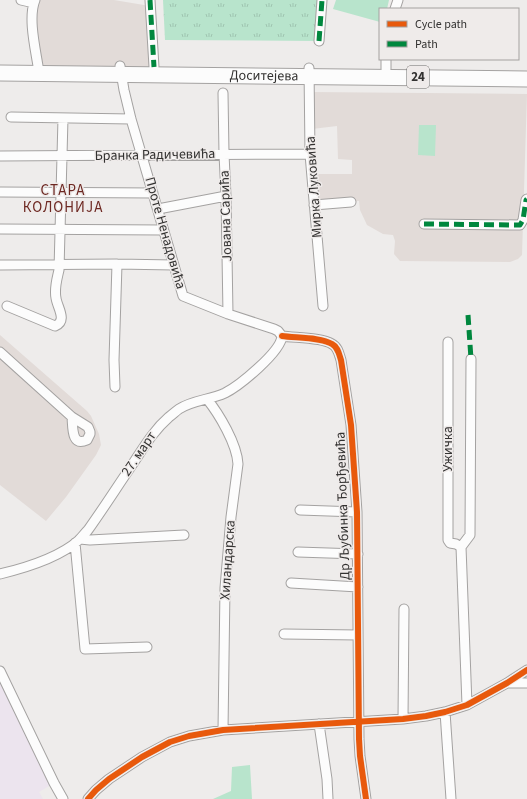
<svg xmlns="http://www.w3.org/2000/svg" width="527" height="799" font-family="'Source Sans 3',sans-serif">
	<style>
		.commercial { fill: #ece4ee }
		.built { fill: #e2dbd8 }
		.grass { fill: #b8e4cc }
		.park { fill: url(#park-tufts) }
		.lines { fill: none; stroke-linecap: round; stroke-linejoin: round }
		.minor-casing { stroke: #a4a2a1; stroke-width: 11 }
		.primary-casing { stroke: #a4a2a1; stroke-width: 17 }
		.minor { stroke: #fcfcfc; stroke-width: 9 }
		.primary { stroke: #fcfcfc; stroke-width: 15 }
		.quiet { stroke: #00873e; stroke-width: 5; stroke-dasharray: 10 5; stroke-linecap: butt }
		.cycleway-casing { stroke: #efebea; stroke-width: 8 }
		.cycleway { stroke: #e8590c; stroke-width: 6 }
		.labels { text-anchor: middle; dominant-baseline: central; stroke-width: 3; stroke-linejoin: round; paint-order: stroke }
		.shield { fill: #efebea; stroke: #6b6a68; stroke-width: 1 }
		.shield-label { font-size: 13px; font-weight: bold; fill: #333231 }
		.street-label { font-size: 14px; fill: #333231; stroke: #efebea }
		.neighbourhood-label { font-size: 15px; letter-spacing: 1px; fill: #6d2822; stroke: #efebea }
	</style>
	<defs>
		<pattern id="park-tufts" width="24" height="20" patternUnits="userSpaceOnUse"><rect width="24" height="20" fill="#b8e4cc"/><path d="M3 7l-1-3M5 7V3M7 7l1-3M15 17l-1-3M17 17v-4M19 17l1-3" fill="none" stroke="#9fc4b0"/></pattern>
	</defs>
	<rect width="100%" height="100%" fill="#eeeceb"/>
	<path class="commercial" d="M0,683H2L54,783L39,792L43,799H0Z"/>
	<path class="built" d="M35,0H114L150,6L154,67L38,66Z
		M311,92L527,94L522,255L518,259L510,262L400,261L394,254L395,241L393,235L383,234L367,225L360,210L359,201L317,203V174H352V160L338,159L337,126L312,129Z
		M0,335L87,411L91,416L99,434L101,445L96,455L66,497L46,521L0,485Z"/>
	<path class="grass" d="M336,0H389L387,9H380V22L333,9Z
		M419,125H436L435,156L418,155Z
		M250,765L252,799H213L231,791L232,767Z"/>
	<path class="park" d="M163,0H322L319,41L165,40Z"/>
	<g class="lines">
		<defs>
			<path id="minor" d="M21,0L34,3
				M35,0C28,17 35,47 38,66
				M150,0L154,67
				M395,9L398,0
				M319,41L322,0
				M120,66L124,90L131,119L183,296L228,314L274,329L278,331L282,336
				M309,68L310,154L323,306
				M386,69V59
				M223,93L224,154L226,196L228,314
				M11,117L131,119
				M0,156L310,154
				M0,192L153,193
				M314,205L351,202
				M158,209L226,196
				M424,224L520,225L523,220L526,200L527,199
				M0,229L163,230
				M0,265L117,264L174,265
				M7,306L55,326C68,321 57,307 56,298C54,288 57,279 59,270L63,118
				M282,336C295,338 321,337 332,344C338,347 339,354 341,360L351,425L357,512L359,739L360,756L366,799
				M448,342V540L450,543L456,544L461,547
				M0,352L72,417L88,427L90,432V434L87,440C71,447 73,427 72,417
				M115,387L114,360L117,264
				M207,399C219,414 237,444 238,464L231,517L225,588L223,730
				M300,510L357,512
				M80,539L90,540L184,535
				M75,543L85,649L147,647
				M298,552L358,554
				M0,574C25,568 60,557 79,540C82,537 85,533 88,530C103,509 117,487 132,465C144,447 153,431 169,417C173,414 176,411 179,409C193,400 210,400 225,393C239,386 281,352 282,336
				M291,583L358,587
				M284,634L358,635
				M0,671L54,783L63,799
				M507,683H527
				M467,705L461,547L470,535L471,359
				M445,712L451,799
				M403,719L404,609
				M319,724L327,779L328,799
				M88,799L96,790L109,779L142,757L170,742L189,736L223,730L403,719L426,716L445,712L467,705L507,683L527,670"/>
			<g id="primary">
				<path id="s1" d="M0,73L527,79"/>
			</g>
		</defs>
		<use href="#minor" class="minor-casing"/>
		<use href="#primary" class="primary-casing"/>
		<use href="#minor" class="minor"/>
		<use href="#primary" class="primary"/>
		<path class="quiet" d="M150,0L154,67
			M319,41L322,0
			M424,224L520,225L523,220L526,200L527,199
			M468,315L471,359"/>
		<defs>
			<path id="cycleway" d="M282,336C295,338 321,337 332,344C338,347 339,354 341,360L351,425L357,512L359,739L360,756L366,799
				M88,799L96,790L109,779L142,757L170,742L189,736L223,730L403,719L426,716L445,712L467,705L507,683L527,670"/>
		</defs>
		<use href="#cycleway" class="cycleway-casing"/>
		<use href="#cycleway" class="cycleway"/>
	</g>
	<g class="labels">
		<rect class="shield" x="407" y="66" width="22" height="22" rx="3"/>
		<g class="shield-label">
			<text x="418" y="77">24</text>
		</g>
		<g class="street-label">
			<text stroke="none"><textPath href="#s1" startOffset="264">Доситејева</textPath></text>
			<text transform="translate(155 155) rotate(-1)">Бранка Радичевића</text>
			<text transform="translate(314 187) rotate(-94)">Мирка Луковића</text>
			<text transform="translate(226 216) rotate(-92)">Јована Сарића</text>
			<text transform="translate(165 233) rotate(74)">Проте Ненадовића</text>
			<text transform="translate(448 449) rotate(-90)">Ужичка</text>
			<text transform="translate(139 454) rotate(-56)">27. март</text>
			<text transform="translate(343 506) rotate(-92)">Др Љубинка Ђорђевића</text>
			<text transform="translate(228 560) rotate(-86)">Хиландарска</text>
		</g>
		<g class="neighbourhood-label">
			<text x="63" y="190">СТАРА<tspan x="63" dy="17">КОЛОНИЈА</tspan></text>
		</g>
	</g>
	<rect x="379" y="8" width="140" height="52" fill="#efebea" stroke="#a4a1a0"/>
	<rect x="387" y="21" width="20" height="6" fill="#e8590c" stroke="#a4a1a0"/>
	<text x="415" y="28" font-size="12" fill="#333231">Cycle path</text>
	<rect x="387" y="41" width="20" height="6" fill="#00873e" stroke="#a4a1a0"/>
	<text x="415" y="48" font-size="12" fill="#333231">Path</text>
</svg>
